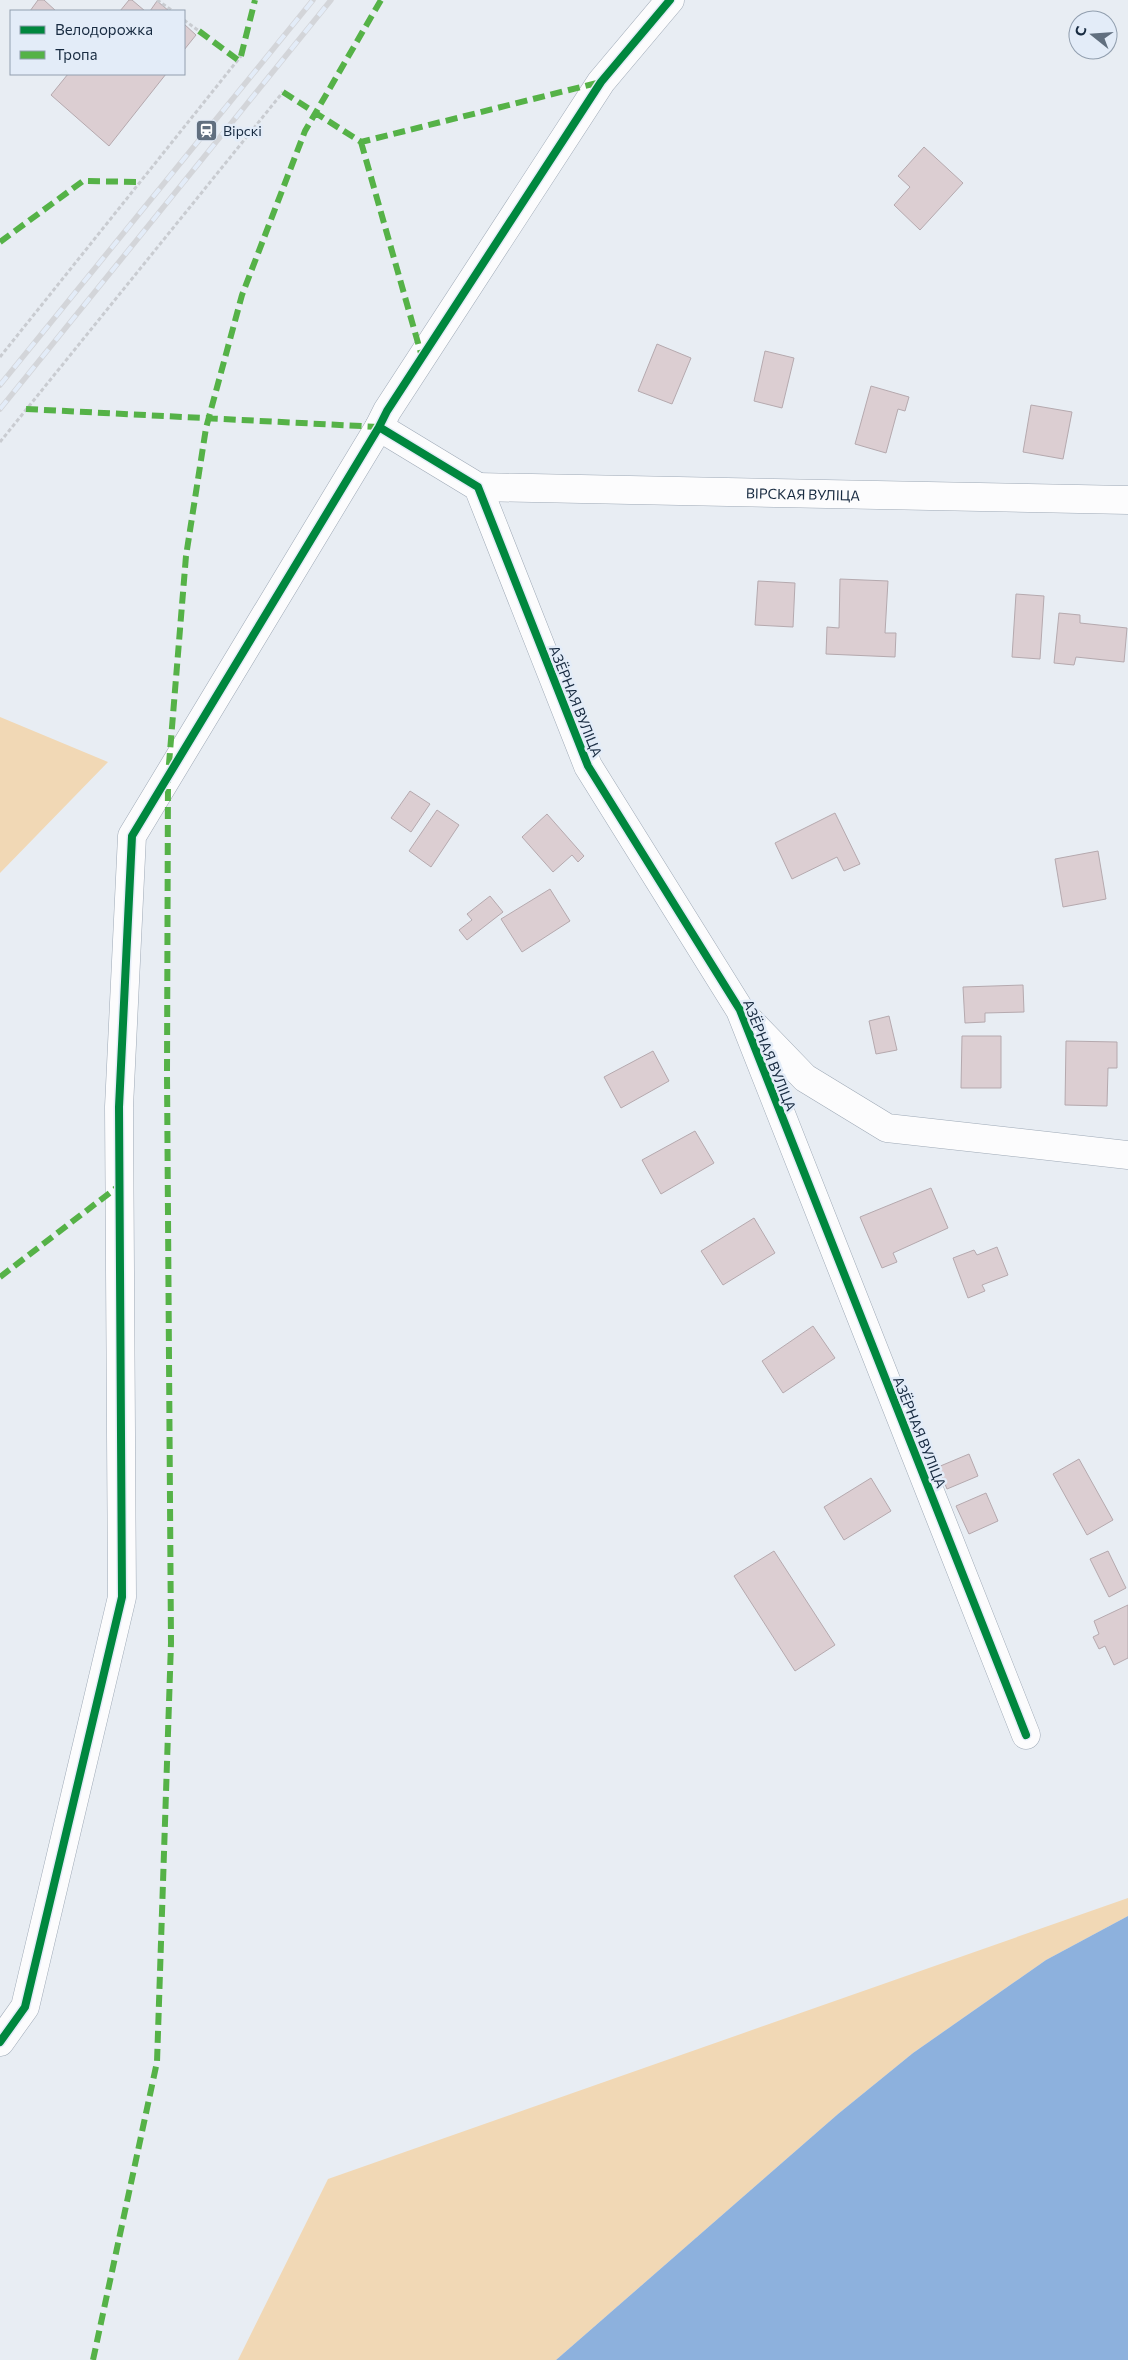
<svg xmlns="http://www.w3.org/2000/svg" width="1128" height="2360" font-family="Commissioner,sans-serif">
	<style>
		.green { fill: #f1d8b5 }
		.water { fill: #8db1dd }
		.building { fill: #dcced2; stroke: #b5a9ae }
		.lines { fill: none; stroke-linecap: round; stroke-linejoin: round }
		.street-casing { stroke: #9ea9b6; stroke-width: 29 }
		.path { stroke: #c9ccd1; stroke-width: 3; stroke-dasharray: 4 2.5; stroke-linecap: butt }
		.street { stroke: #fcfcfd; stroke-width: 28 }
		.rail-casing { stroke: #d3d5d9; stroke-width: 5.5 }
		.rail { stroke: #e3ecf8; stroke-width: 4; stroke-dasharray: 11; stroke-linecap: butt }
		.quiet { stroke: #55b247; stroke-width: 6; stroke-dasharray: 12 6; stroke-linecap: butt }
		.cycleway-casing { stroke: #e3ecf8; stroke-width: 11 }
		.cycleway { stroke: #00873e; stroke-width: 8 }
		.labels { text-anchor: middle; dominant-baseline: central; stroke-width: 5; stroke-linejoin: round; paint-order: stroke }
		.poi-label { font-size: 14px; fill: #182b41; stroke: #e3ecf8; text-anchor: start }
		.street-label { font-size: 14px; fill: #182b41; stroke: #e3ecf8 }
	</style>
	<rect width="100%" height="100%" fill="#e8edf3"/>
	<path class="green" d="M0,717L108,762L0,873Z
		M1128,1898V1916L1046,1960L913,2053L838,2114L556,2360H238L328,2179Z"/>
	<path class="water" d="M1128,1916V2360H556L838,2114L913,2053L1046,1960Z"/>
	<path class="building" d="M38,0H44L56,11H30Z
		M129,0H132L145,11H120Z
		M157,1L169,11H150Z
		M184,24L196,35L184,50Z
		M68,74H166L109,146L51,95Z
		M924,147L963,183L920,230L894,205L910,187L898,176Z
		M657,344L691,358L672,404L638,391Z
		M765,351L794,358L782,408L754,401Z
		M871,386L909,397L905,411L898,409L886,453L855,444Z
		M1031,405L1072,412L1063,459L1023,452Z
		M840,579L888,581L885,633H896L895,657L826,654L827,627L839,628Z
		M758,581L795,583L793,627L755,625Z
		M1016,594L1044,596L1040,659L1012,657Z
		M1059,613L1080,615V623L1127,628L1124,662L1076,657L1074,665L1054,663Z
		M410,791L430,804L411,832L391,818Z
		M437,810L459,825L431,867L409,851Z
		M835,813L860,864L844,871L837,857L792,879L775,843Z
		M547,814L584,856L578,862L572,855L553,872L522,837Z
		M1098,851L1106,899L1063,907L1055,859Z
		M550,889L570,921L522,952L501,919Z
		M490,896L503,912L467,940L459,930L472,920L467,914Z
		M1023,985L1024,1012L985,1013V1022L965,1023L963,987Z
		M889,1016L897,1050L876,1054L869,1021Z
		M962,1036H1001V1088H961Z
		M1066,1041L1117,1042V1068H1108L1107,1106L1065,1105Z
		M653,1051L669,1081L621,1108L604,1077Z
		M695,1131L714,1163L661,1194L642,1160Z
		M931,1188L948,1228L893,1253L897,1262L882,1268L860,1217Z
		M754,1218L775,1253L723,1285L701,1251Z
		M997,1247L1008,1275L982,1285L985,1291L968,1298L953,1258L974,1250L977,1255Z
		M813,1326L835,1358L783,1393L762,1361Z
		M969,1454L978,1476L947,1489L938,1467Z
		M1079,1459L1113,1520L1087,1535L1053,1474Z
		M871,1478L891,1511L844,1540L824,1507Z
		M986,1493L998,1521L969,1534L956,1506Z
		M774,1551L835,1645L795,1671L734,1576Z
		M1108,1551L1126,1588L1109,1597L1090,1559Z
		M1128,1605V1658L1114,1665L1105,1646L1099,1649L1093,1637L1099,1634L1094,1621Z"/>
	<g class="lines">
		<defs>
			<g id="street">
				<path d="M379,427L478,487L588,766L740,1010L1026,1735"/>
				<path id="s1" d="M478,487L1128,500"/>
				<path d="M749,1020L805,1078L887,1128L1128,1155"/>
				<path d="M0,2042L25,2007L122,1597L119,1107L132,836L379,427L387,411L601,82L670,0"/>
			</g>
		</defs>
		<use href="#street" class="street-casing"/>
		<path class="path" d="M157,0L173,11
			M184,20L199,31
			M0,357L241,56
			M0,442L283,92"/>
		<use href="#street" class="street"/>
		<defs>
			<path id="rail" d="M0,385L313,0
				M0,409L331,0"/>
		</defs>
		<use href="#rail" class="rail-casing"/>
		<use href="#rail" class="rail"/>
		<path class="quiet" d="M199,31L238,60
			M241,56L255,0
			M283,92L361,142L601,82
			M361,142L422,357
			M0,242L83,181L141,182
			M26,409L379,427
			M0,1277L120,1185
			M93,2360L157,2062L171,1643L167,1074L168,776L186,556L206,428L242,295L305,131L381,0"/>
		<defs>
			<path id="cycleway" d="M379,427L478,487L588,766L740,1010L1026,1735
				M0,2042L25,2007L122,1597L119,1107L132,836L379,427L387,411L601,82L670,0"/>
		</defs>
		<use href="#cycleway" class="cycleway-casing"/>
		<use href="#cycleway" class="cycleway"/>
	</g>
	<defs>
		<symbol id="station-square" viewBox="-11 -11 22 22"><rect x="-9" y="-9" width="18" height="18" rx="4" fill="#616f7f" stroke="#e3ecf8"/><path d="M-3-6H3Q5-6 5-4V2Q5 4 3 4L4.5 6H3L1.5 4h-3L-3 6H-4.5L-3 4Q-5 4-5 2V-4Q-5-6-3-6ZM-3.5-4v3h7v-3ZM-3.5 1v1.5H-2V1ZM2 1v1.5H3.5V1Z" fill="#fff"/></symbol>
	</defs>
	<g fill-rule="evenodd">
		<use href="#station-square" x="194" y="118" width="25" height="25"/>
	</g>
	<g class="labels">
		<g class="poi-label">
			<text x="223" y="130">Вірскі</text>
		</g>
		<g class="street-label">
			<text stroke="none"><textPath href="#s1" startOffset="325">ВІРСКАЯ ВУЛІЦА</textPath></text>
			<text transform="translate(576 701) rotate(68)">АЗЁРНАЯ ВУЛІЦА</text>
			<text transform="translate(770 1055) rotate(68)">АЗЁРНАЯ ВУЛІЦА</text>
			<text transform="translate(920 1432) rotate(68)">АЗЁРНАЯ ВУЛІЦА</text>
		</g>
	</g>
	<rect x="10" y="10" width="175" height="65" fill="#e3ecf8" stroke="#929faf"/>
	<rect x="20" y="26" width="25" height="8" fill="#00873e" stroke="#929faf"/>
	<text x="55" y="35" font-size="15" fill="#182b41">Велодорожка</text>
	<rect x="20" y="51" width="25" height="8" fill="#55b247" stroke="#929faf"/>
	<text x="55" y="60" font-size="15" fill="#182b41">Тропа</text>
	<g transform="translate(1093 35) rotate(287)"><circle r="24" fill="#e3ecf8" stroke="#929faf"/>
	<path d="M0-4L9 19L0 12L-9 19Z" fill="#616f7f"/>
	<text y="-8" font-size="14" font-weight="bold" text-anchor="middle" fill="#182b41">С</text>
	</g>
</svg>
